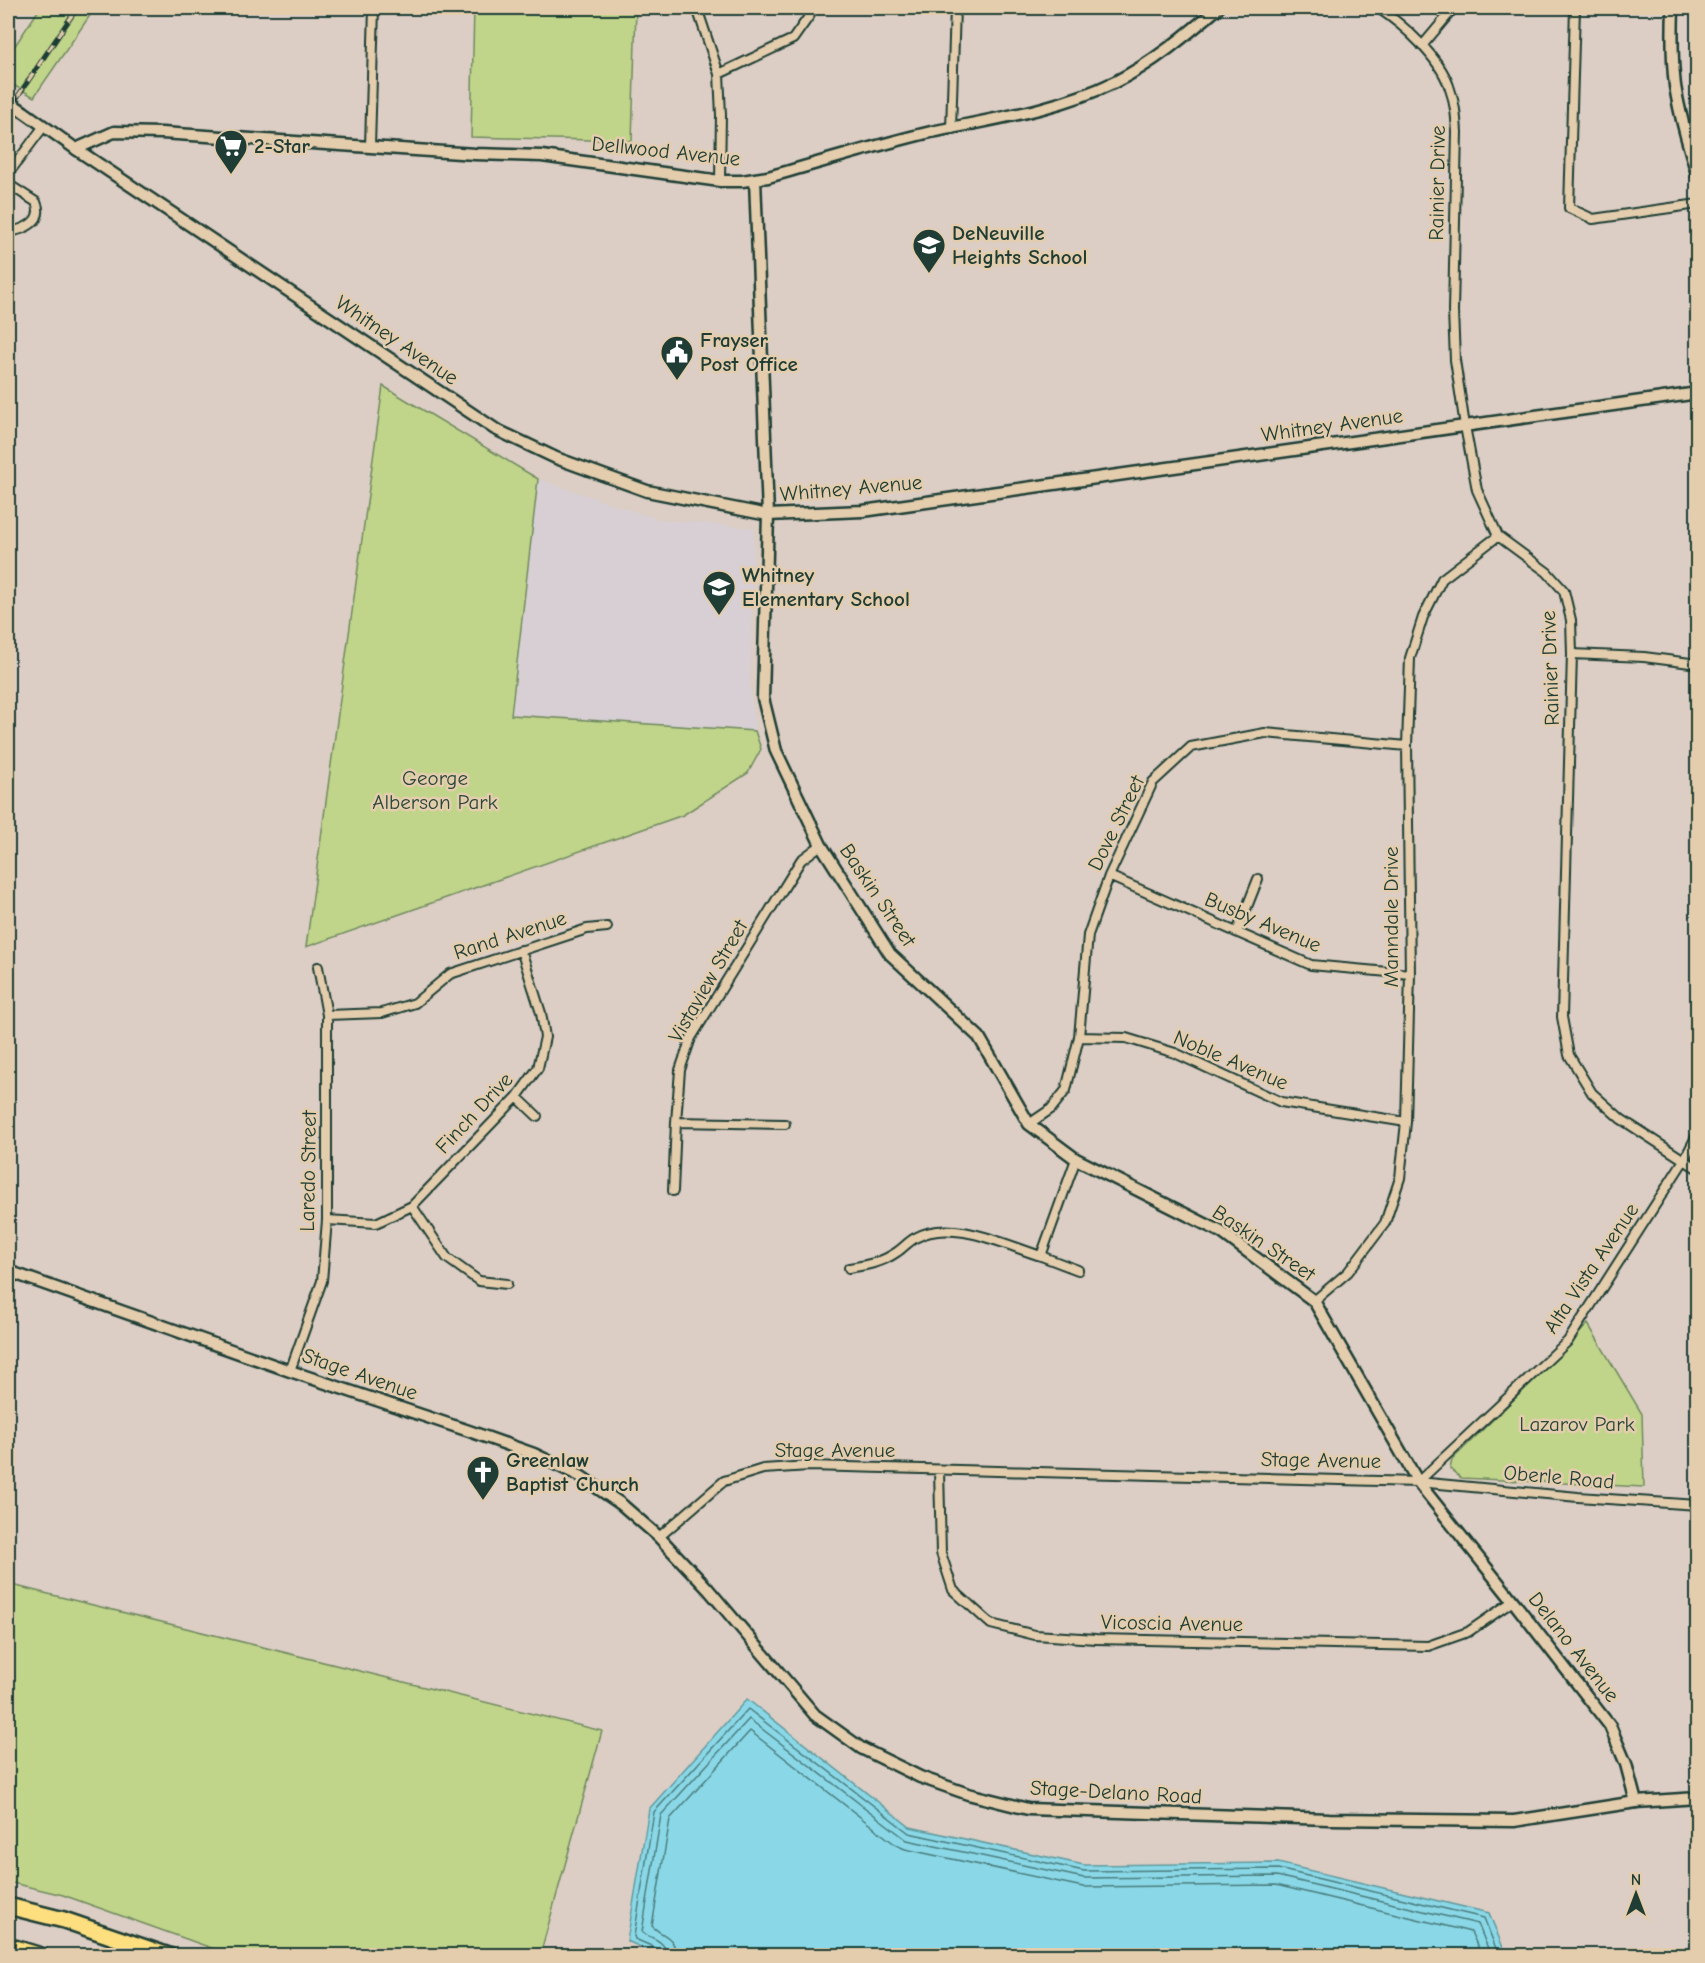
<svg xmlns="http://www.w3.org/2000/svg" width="1705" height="1963" font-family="'Comic Neue',sans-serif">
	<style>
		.built { fill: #d7cfd4 }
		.green { fill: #c0d58a; stroke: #70895f; stroke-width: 1.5 }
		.water { fill: #8ad8e7; stroke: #5f9a9f; stroke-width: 1.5 }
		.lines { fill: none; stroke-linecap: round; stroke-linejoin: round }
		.shore { stroke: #4a7b7c; stroke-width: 1.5 }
		.minor-casing { stroke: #1f3d34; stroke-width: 12 }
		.tertiary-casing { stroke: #1f3d34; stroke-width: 15 }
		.secondary-casing { stroke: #1f3d34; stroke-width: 15 }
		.motorway-casing { stroke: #1f3d34; stroke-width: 20 }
		.minor { stroke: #e4cdad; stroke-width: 8 }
		.tertiary { stroke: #e4cdad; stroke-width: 10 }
		.secondary { stroke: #e4cdad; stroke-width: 10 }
		.motorway { stroke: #fedf80; stroke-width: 15 }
		.rail-casing { stroke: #1f3d34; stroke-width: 5 }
		.rail { stroke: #e4cdad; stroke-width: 3; stroke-dasharray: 9; stroke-linecap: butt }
		.secondary-bridge-casing { stroke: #1f3d34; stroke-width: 15; stroke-linecap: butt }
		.secondary-bridge { stroke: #e4cdad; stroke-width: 10 }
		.labels { text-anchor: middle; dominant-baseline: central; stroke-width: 5; stroke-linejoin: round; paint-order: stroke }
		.poi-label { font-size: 21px; font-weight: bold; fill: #1f3d34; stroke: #e4cdad; text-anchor: start }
		.street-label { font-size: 21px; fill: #1f3d34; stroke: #e4cdad }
		.park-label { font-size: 21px; fill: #274538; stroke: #e4cdad }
	</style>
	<rect width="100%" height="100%" fill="#dccec4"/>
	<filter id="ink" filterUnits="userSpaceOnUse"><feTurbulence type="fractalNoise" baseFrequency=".0167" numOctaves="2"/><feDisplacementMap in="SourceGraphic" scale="12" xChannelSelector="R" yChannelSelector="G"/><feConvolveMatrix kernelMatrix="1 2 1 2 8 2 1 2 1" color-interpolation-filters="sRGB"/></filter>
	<g filter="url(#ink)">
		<path class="built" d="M538,479L657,519L754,528L750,688L755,731L511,715Z"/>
		<path class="green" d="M40,8H95L34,97L8,82V56Z
			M474,8H636L632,141L471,137Z
			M383,386L538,479L511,715L755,731L761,749L748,773L683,815L306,947Z
			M1588,1324L1642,1414L1644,1487L1461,1478L1450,1469L1452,1460L1470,1442L1530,1384Z
			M8,1584L602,1731L540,1955H231L63,1895L8,1882Z"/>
		<path class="water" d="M747,1699L910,1827L1084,1865L1278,1863L1489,1913L1506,1955H659L627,1941L649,1809Z"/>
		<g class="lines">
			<path class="shore" d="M659,1956L656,1948L635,1939L634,1936L654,1812L748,1709L909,1833L1084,1871L1278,1869L1484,1918L1499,1956
				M667,1956C666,1942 655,1939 644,1934L642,1932L661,1815L749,1719L907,1840L1084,1878L1277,1876L1478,1924L1491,1956
				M676,1956C675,1935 663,1937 652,1926L670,1819L750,1731L896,1845L905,1849L1083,1887L1276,1885L1471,1932L1482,1956"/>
			<defs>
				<path id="minor" d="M697,8L719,74L721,115L720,181
					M1378,8C1404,25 1439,57 1449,86C1455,102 1456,116 1457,132L1453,311L1455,360L1465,426L1477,490L1498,536L1547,572L1564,591L1571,620L1572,654L1562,1017L1569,1055L1592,1093L1621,1119L1698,1169
					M1575,8L1569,208L1593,219L1698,204
					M1422,46L1454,8
					M719,74L793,39L810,15V8
					M951,129L955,8
					M370,146L374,8
					M8,174L44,126
					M8,184L36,202C45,222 23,230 8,232
					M1572,654L1644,657L1698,664
					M1109,876L1311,965L1410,974
					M1237,932L1258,879
					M327,1015L382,1013L415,1003L450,974L587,929L607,927
					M1079,1037L1126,1038L1175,1053L1281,1102L1406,1122
					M517,1097L537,1116
					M676,1122L785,1124
					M1029,1124L1051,1109L1066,1090L1079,1037L1088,935L1109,876L1153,782L1191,747L1265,733L1407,746
					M673,1191L676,1122L680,1070L691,1038L801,860L821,845
					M412,1206L447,1258L479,1281L507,1284
					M327,1220L376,1223L412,1206L517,1097L538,1068L545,1037L541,1013L521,950
					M1041,1256L1078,1270
					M849,1268C867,1265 881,1263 897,1252C903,1248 908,1242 915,1238C951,1217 1005,1245 1041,1256L1076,1159
					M1314,1301L1348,1272L1385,1223L1400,1178L1406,1122L1410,974L1407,746L1410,658L1423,617L1442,579L1498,536
					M290,1371L322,1281L327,1220V1015L318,967
					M939,1470L941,1553L953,1590L991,1624L1035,1635L1096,1639L1428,1646L1468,1632L1513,1601
					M1418,1482L1568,1341L1684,1160L1698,1133
					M659,1537L724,1481L763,1469L809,1466L1418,1482L1578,1497L1698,1505"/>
				<path id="tertiary" d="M1673,8C1672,34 1672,60 1675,86C1680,117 1689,147 1698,177
					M76,149L114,132L162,133L475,154L542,156L720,181H742L768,177C822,162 876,145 931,132C993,119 1057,110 1115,82C1153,63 1185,36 1218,8
					M755,179L768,515L763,698L776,751L821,845L890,954L979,1037L1029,1124L1076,1159L1221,1232L1314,1301L1418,1482L1513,1601L1610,1726L1626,1764L1636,1802"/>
				<path id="secondary" d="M24,112L76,149L495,429L556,458L647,491L768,515L863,511L1698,393
					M8,1271L290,1371L469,1431L534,1454L580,1476L621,1504L659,1537L708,1589L815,1715L861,1748L920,1777L968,1794L1028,1809L1329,1819L1514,1821L1636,1802L1698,1798"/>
				<path id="motorway" d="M8,1906L64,1920L169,1956
					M8,1946L41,1956"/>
			</defs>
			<use href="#minor" class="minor-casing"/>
			<use href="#tertiary" class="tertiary-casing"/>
			<use href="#secondary" class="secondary-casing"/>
			<use href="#motorway" class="motorway-casing"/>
			<use href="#minor" class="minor"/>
			<use href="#tertiary" class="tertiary"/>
			<use href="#secondary" class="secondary"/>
			<use href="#motorway" class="motorway"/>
			<defs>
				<path id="rail" d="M8,111L77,8"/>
			</defs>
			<use href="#rail" class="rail-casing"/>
			<use href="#rail" class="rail"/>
			<defs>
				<path id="secondary-bridge" d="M8,101L24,112"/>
			</defs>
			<use href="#secondary-bridge" class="secondary-bridge-casing"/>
			<use href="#secondary-bridge" class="secondary-bridge"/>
		</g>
	</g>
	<defs>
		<symbol id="supermarket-pin" viewBox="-11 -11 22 30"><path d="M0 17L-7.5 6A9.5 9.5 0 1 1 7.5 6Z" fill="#1f3d34" stroke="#e4cdad"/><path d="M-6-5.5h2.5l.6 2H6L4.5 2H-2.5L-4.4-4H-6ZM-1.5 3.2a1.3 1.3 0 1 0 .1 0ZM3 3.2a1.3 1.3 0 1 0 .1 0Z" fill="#fff"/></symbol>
		<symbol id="school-pin" viewBox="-11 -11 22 30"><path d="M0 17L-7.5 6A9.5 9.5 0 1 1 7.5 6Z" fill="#1f3d34" stroke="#e4cdad"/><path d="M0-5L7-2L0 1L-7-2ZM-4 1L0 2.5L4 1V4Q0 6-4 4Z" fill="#fff"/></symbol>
		<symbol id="civic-pin" viewBox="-11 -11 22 30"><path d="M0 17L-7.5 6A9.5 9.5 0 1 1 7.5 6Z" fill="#1f3d34" stroke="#e4cdad"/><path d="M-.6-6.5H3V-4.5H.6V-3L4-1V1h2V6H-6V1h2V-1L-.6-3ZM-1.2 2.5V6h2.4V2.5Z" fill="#fff"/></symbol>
		<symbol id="church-pin" viewBox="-11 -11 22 30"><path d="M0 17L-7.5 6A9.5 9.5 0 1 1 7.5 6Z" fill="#1f3d34" stroke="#e4cdad"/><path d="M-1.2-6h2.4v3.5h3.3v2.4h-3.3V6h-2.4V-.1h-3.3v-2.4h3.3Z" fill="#fff"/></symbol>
	</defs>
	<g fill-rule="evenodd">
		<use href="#supermarket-pin" x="212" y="127" width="38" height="52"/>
		<use href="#school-pin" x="910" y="226" width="38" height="52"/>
		<use href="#civic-pin" x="658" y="333" width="38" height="52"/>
		<use href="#school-pin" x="700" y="568" width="38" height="52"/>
		<use href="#church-pin" x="464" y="1453" width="38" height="52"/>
	</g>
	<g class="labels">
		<g class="poi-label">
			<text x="254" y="146">2-Star</text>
			<text x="952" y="233">DeNeuville<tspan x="952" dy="24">Heights School</tspan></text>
			<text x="700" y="340">Frayser<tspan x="700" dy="24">Post Office</tspan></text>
			<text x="742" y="575">Whitney<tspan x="742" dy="24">Elementary School</tspan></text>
			<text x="506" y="1460">Greenlaw<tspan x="506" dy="24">Baptist Church</tspan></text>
		</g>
		<g class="street-label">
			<text transform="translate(666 151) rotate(6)">Dellwood Avenue</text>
			<text transform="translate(1437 183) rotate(-89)">Rainier Drive</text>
			<text transform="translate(397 340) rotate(34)">Whitney Avenue</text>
			<text transform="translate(1332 425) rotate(-8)">Whitney Avenue</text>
			<text transform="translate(851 488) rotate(-5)">Whitney Avenue</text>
			<text transform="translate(1550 668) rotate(-92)">Rainier Drive</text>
			<text transform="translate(1116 823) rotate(-64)">Dove Street</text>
			<text transform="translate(878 895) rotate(56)">Baskin Street</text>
			<text transform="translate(1391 917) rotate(-90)">Manndale Drive</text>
			<text transform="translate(1263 922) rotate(23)">Busby Avenue</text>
			<text transform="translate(510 935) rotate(-18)">Rand Avenue</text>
			<text transform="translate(708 981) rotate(-60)">Vistaview Street</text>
			<text transform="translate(1231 1060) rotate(23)">Noble Avenue</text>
			<text transform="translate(474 1113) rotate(-47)">Finch Drive</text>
			<text transform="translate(308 1171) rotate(-89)">Laredo Street</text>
			<text transform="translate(1264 1243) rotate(34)">Baskin Street</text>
			<text transform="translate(1591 1268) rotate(-56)">Alta Vista Avenue</text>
			<text transform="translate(360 1374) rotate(19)">Stage Avenue</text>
			<text x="835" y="1450">Stage Avenue</text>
			<text transform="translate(1321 1460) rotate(1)">Stage Avenue</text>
			<text transform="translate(1559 1477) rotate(5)">Oberle Road</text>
			<text transform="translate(1172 1623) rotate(1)">Vicoscia Avenue</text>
			<text transform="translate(1574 1647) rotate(52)">Delano Avenue</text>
			<text transform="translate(1116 1792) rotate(3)">Stage-Delano Road</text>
		</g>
		<g class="park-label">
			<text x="435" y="778">George<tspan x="435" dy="24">Alberson Park</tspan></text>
			<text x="1577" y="1424">Lazarov Park</text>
		</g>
	</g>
	<rect width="1705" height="1963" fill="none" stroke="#e4cdad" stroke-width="30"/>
	<rect x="15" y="15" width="1675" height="1933" fill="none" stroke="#1f3d34" stroke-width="2" filter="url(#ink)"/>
	<g transform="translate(1636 1894)" stroke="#e4cdad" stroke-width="4.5" paint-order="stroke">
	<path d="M0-4.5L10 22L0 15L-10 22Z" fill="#1f3d34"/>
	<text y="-9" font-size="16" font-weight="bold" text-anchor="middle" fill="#1f3d34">N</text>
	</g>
</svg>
